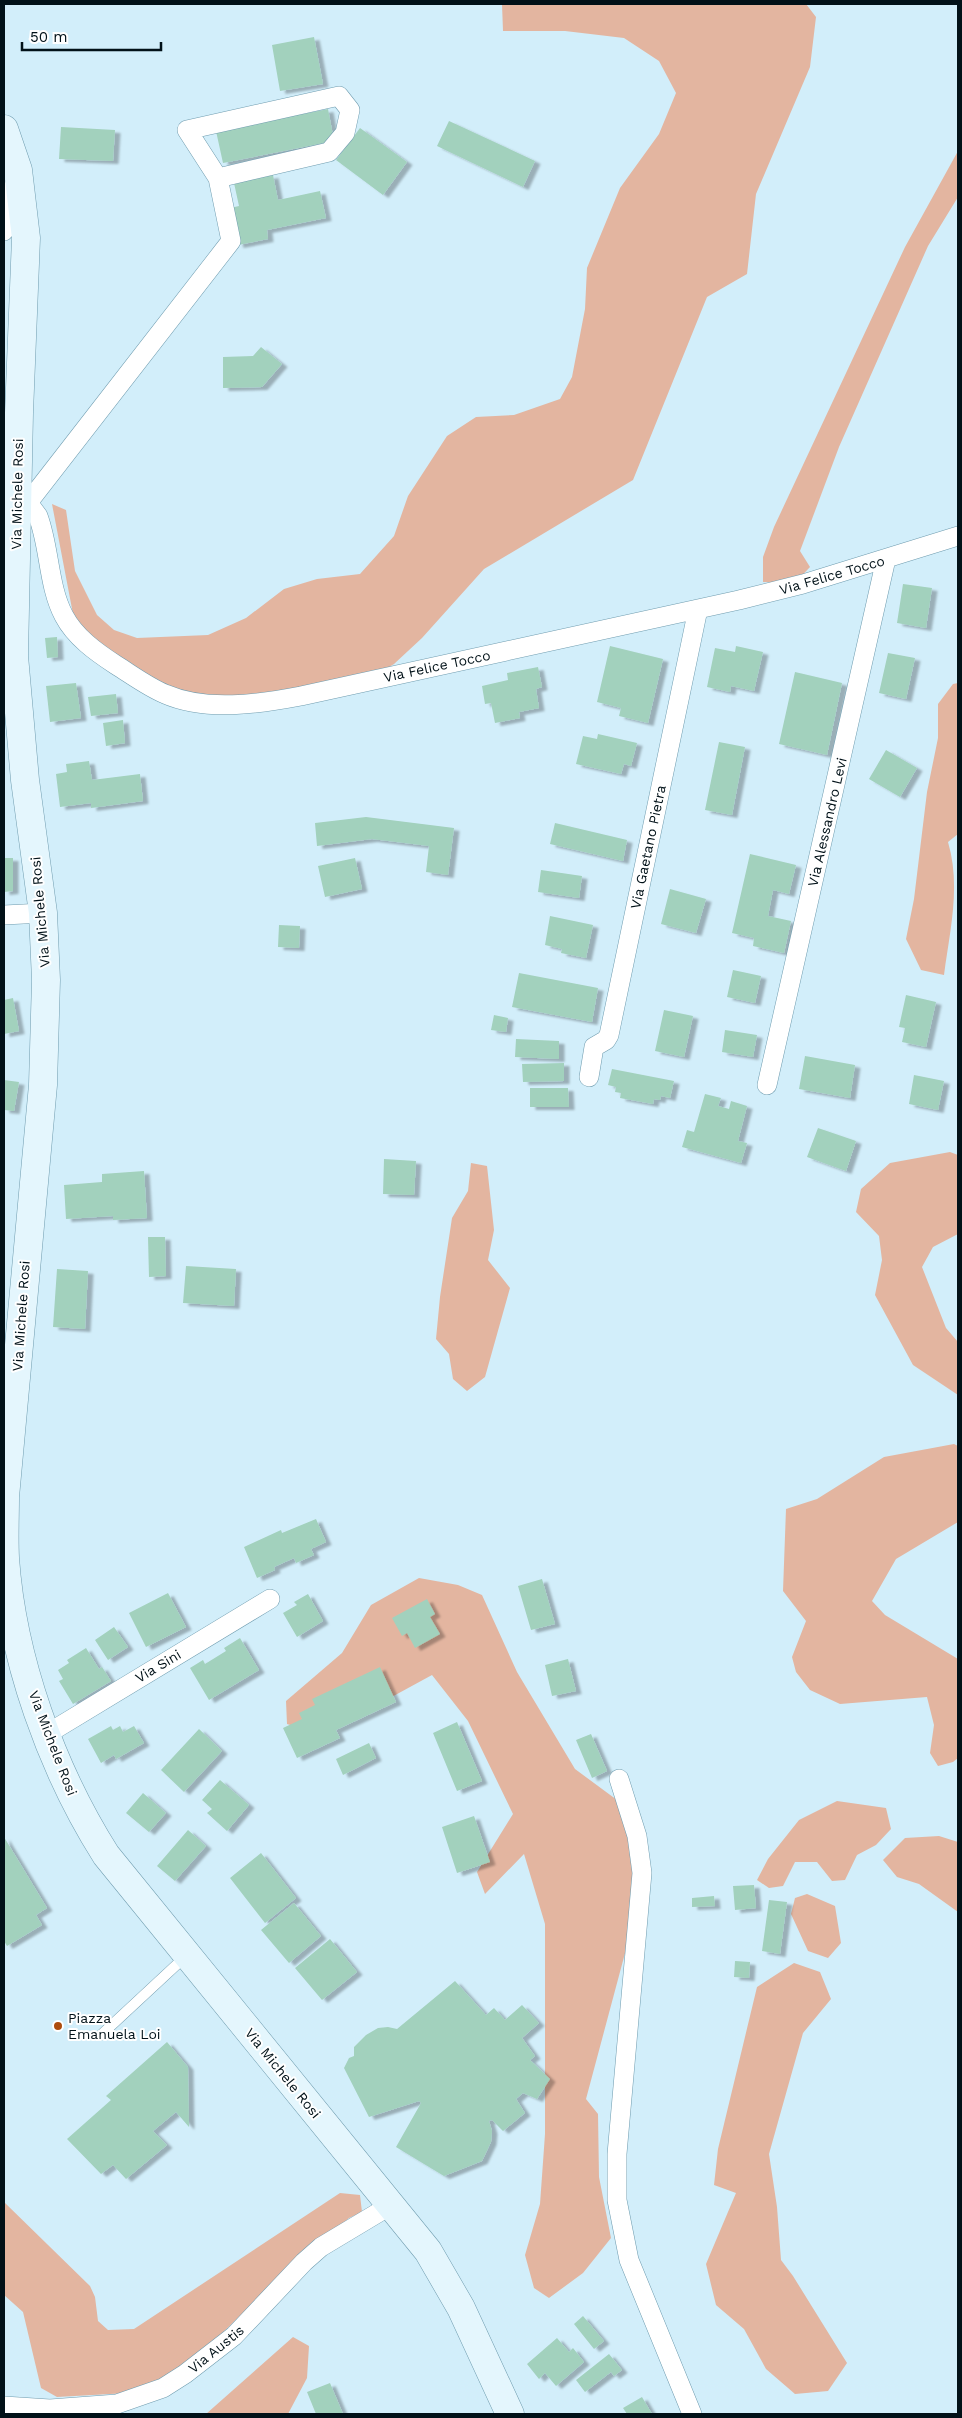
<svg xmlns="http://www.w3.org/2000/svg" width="962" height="2418" font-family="'Work Sans',sans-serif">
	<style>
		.green { fill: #e3b5a0 }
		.building { fill: #a2d1bd; filter: url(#shadow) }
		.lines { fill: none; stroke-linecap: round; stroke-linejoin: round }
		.lane-casing { stroke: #6f9caf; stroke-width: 11 }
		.street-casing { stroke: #6f9caf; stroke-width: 20 }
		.secondary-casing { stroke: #6f9caf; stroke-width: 29 }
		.lane { stroke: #fff; stroke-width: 10 }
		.street { stroke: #fff; stroke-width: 19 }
		.secondary { stroke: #e4f6fd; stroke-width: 28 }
		.poi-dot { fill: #ad4c0c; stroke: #fff; stroke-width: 2 }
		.labels { text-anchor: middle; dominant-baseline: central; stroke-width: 4; stroke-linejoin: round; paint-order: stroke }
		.street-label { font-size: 14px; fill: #011118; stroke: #fff }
		.poi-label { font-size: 14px; fill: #011118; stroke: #fff; text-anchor: start }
	</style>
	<defs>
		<filter id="shadow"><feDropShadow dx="5.5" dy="3" stdDeviation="1" flood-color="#0004"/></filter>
	</defs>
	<rect width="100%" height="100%" fill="#d2eefa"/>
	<path class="green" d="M502,4H806L816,17L810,67L756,194L747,274L707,297L633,480L484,569L422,638L394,664L378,674L252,701L172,694L87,636L73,614L52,504L66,510L75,571L97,615L114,630L137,638L208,635L246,618L284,589L317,579L360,574L394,536L408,496L447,436L476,417L514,415L560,399L572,377L585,309L587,268L620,188L659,134L676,93L659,61L624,38L565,31H503Z
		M958,151V197L928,246L839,447L800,551L810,567L795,583L763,582V557L774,527L905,247Z
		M958,683V834L948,842C961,886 950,930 944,975L921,970L906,939L914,899L927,792L938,738V704L953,684Z
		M950,1152L958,1155V1234L933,1247L922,1267L946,1328L958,1342V1395L913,1365L875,1295L882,1260L879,1236L856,1212L861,1189L890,1163Z
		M471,1163L487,1166L494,1230L488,1260L510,1288L485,1377L467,1391L453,1379L449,1354L436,1339L440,1297L452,1218L468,1191Z
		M954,1444L958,1446V1522L896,1559L872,1601L885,1615L958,1659V1758L953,1762L938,1766L930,1753L934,1725L927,1697L840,1704L810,1690L796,1672L792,1657L806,1621L783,1591L786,1509L817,1499L884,1457Z
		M419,1578L458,1585L482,1595L517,1672L575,1769L617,1800L635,1846L628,1942L586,2099L598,2114L599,2177L611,2238L583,2273L549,2298L534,2288L525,2255L540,2204L545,2134V1924L524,1854L485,1894L477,1872L513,1814L468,1721L432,1675L322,1735L287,1724L286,1701L342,1653L371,1605Z
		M837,1801L886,1808L891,1829L876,1845L857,1855L845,1880L832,1881L817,1862H795L783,1886L769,1888L757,1880L768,1859L799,1820Z
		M939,1836L958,1842V1912L919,1884L897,1877L883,1860L905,1838Z
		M807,1894L835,1906L841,1943L828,1958L808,1951L791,1914L795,1898Z
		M794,1963L820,1972L831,1999L803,2033L769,2154L777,2207L781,2260L793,2276L847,2363L828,2391L795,2394L766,2369L744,2329L716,2305L706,2264L736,2193L714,2185L718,2149L757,1987Z
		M340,2193L360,2195L362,2212L349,2218L259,2297L207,2348L168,2379L128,2393L57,2397L41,2388L23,2312L4,2295V2202L90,2286L95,2297L98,2321L108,2330L134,2329Z
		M293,2337L309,2346L307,2378L288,2414H206Z"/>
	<path class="building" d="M314,37L323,84L280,91L272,45Z
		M328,109L334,141L223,163L216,131Z
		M449,121L535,161L523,187L437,146Z
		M61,127L115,130L113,161L59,159Z
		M360,128L407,162L383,195L336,160Z
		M273,175L278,200L320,191L326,218L267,230L268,239L238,245L230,208L239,206L234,183Z
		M261,347L282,364L262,387L223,388V357L253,356Z
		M903,584L932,588L926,628L897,623Z
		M57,637L58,657L47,658L45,638Z
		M610,646L663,659L648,723L619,716L621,708L597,702Z
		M736,646L763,652L754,691L731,686L730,692L707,687L715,648L735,652Z
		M888,653L915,658L906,699L879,693Z
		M538,667L542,687L536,689L539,708L519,712L520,718L495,723L491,703L485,704L482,686L508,680L507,673Z
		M795,672L842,683L827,755L779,744Z
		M76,683L81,718L50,722L46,686Z
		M116,694L118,713L91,716L88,697Z
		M123,720L125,743L106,746L103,723Z
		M598,734L637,743L631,766L624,764L621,774L576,764L583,736L597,739Z
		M719,742L745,747L732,815L705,810Z
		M886,750L917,768L900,797L869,779Z
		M89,761L92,780L140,774L143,801L91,808V803L60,807L56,774L67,772L66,764Z
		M366,817L454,828L448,875L426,872L429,846L372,839L317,846L315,823Z
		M555,823L627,840L623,861L550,844Z
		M750,854L796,865L789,894L773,890L768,916L791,921L784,953L753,946L754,938L732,933Z
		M4,858H13V891L4,892Z
		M355,858L362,889L325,897L318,866Z
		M541,870L582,876L579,898L538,892Z
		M670,889L706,899L696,933L661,924Z
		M550,916L593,925L586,958L561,953L562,949L545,945Z
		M279,925L300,926L299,948L278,947Z
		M733,970L761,976L755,1003L727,997Z
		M519,973L598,988L592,1022L512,1007Z
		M906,995L936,1002L926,1047L902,1042L905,1028L899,1027Z
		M13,998L19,1031L4,1034V1000Z
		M664,1010L693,1016L684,1057L655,1051Z
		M494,1015L508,1018L506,1032L491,1030Z
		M725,1030L757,1035L753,1057L722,1052Z
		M516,1039L559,1041V1059L515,1057Z
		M805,1056L855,1065L850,1098L799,1089Z
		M564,1063V1081L523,1082L522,1064Z
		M612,1069L674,1081L670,1098L661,1096L660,1100L654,1099L653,1104L620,1098L621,1093L615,1092L616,1087L608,1085Z
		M914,1075L944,1081L938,1110L909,1104Z
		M4,1080L19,1082L14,1111L4,1110Z
		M530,1088H568L569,1107H530Z
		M705,1094L721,1098L718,1106L729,1109L731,1101L747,1106L738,1141L747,1143L741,1163L682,1147L687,1130L694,1132Z
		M818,1128L856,1141L846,1171L807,1157Z
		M384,1159L416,1161L414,1195L383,1194Z
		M144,1171L147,1218L113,1220V1216L66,1219L64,1185L102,1182V1174Z
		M148,1237H165L166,1276L149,1277Z
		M186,1266L236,1269L234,1306L183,1303Z
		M57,1269L88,1271L85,1329L53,1327Z
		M316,1519L326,1542L311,1549L314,1555L296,1563L294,1558L274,1567L275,1570L257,1578L244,1547L281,1530L282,1533Z
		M542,1579L555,1624L531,1630L518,1586Z
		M168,1593L186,1627L146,1647L129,1613Z
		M308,1594L323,1621L297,1637L283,1613L297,1605L294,1602Z
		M427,1599L435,1614L430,1617L440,1634L415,1648L407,1633L402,1636L392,1618Z
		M114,1627L128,1647L108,1660L95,1640Z
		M240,1638L259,1670L209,1700L190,1668L203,1660L205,1664L226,1651L224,1648Z
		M86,1648L99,1669L102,1667L111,1681L73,1704L59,1681L63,1679L58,1670L69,1663L67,1660Z
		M568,1659L576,1691L552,1696L545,1665Z
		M380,1667L396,1702L336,1730L340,1738L297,1758L283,1728L302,1719L299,1713L315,1705L312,1699Z
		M457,1722L482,1781L457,1791L433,1733Z
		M111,1726L113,1730L120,1726L123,1732L134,1726L144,1743L116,1759L114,1755L101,1763L88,1739Z
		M199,1729L222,1751L184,1792L161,1770Z
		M591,1734L607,1771L592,1778L576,1740Z
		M369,1743L376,1758L343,1775L336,1759Z
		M220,1780L249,1805L227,1831L207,1813L212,1809L202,1800Z
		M143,1793L166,1813L149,1832L126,1813Z
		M474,1816L490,1862L457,1873L442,1827Z
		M188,1830L206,1846L175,1881L157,1866Z
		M4,1837L47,1908L36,1915L42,1925L7,1946L4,1941Z
		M261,1853L296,1898L265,1923L230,1878Z
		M754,1885L756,1908L735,1910L733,1886Z
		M714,1896L715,1906L692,1907V1898Z
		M769,1900L787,1902L780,1954L762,1951Z
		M294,1903L321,1936L289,1963L261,1930Z
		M330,1939L357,1972L322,2000L295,1968Z
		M735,1961L750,1962L749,1978L734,1977Z
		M455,1981L486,2015L494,2008L505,2020L522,2005L539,2023L522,2038L535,2056L530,2060L550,2079L537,2099L523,2093L516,2099L525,2113L503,2131L492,2120L489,2121L492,2131L491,2142L482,2161L444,2176L396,2147L421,2103L419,2101L369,2117L344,2068L349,2058L354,2056V2047L366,2035L378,2028L388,2027L397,2029Z
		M167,2042L188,2067L189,2127L176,2112L153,2131L167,2145L126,2179L113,2165L101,2174L67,2139L111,2100L106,2096Z
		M583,2316L604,2341L594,2349L574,2324Z
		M557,2338L569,2352L573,2348L584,2362L556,2386L545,2373L539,2379L527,2364Z
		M609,2354L622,2370L614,2376L611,2372L585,2392L576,2380Z
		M330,2383L343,2414H316L307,2392Z
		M642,2397L652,2414H627L623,2408Z"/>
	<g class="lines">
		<defs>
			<path id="lane" d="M101,2035L186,1956"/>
			<path id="street" d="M4,231L14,186
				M17,499L32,508L38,516C50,548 48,586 64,616C75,637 96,652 116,665C132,675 148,687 165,694C206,712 259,704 301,696L739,600L803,584L958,536
				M27,504L231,241L218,178L187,130L339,96L350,110L345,133L329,152L218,178
				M4,915L43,913
				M589,1077L594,1047L606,1040L609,1035L698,609
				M767,1085L886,559
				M47,1734L270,1599
				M619,1779L637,1836L642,1873L617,2154V2200L629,2260L692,2414
				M4,2406L50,2409L117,2404L163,2388L185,2374L234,2336L304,2262L321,2247L391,2205"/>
			<path id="secondary" d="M4,129L18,170L26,238L19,413L14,656L25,780L43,913L46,980L43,1085L5,1497C5,1517 4,1538 5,1558C12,1659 52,1770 106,1855L428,2251L461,2308L510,2414"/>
		</defs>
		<use href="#lane" class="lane-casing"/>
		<use href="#street" class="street-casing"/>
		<use href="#secondary" class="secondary-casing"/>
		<use href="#lane" class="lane"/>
		<use href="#street" class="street"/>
		<use href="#secondary" class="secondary"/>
	</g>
	<circle class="poi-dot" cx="58" cy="2026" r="5"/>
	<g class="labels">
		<g class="street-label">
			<text transform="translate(17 494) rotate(-89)">Via Michele Rosi</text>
			<text transform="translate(832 575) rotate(-16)">Via Felice Tocco</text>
			<text transform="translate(437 666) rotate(-12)">Via Felice Tocco</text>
			<text transform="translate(827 822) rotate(-77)">Via Alessandro Levi</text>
			<text transform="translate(648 847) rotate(-78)">Via Gaetano Pietra</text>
			<text transform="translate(40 912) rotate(-95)">Via Michele Rosi</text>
			<text transform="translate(21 1316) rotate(-86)">Via Michele Rosi</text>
			<text transform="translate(158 1666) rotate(-31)">Via Sini</text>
			<text transform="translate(53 1743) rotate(69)">Via Michele Rosi</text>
			<text transform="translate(283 2073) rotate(51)">Via Michele Rosi</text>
			<text transform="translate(216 2349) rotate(-39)">Via Austis</text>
		</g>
		<g class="poi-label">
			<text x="68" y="2018">Piazza<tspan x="68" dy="16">Emanuela Loi</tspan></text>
		</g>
	</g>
	<rect width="962" height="2418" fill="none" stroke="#011118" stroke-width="10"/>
	<path d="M22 42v8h139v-8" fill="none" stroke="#011118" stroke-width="2.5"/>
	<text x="30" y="42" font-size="15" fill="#011118" stroke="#ffffff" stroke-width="4" paint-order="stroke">50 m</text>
</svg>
